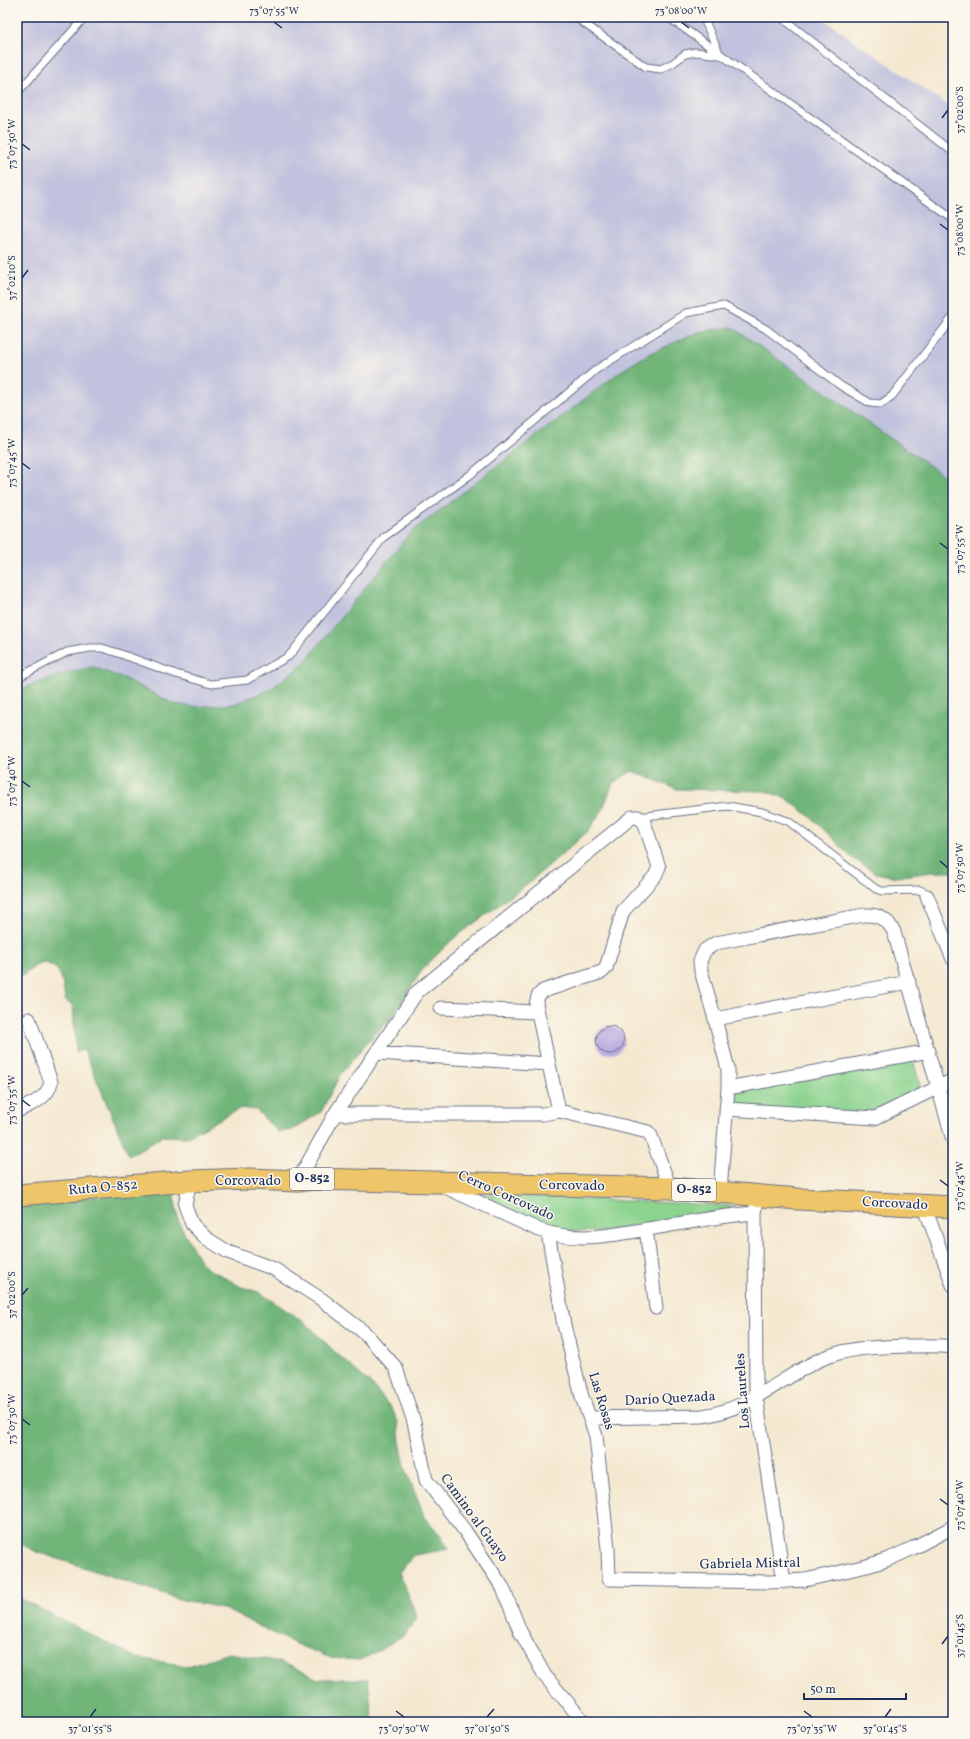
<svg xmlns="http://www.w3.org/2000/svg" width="970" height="1739" font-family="Vollkorn,serif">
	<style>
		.industrial { fill: #c1c2dd }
		.green { fill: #8cd38e; stroke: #548176 }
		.forest { fill: #71b579; stroke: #46726c }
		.building { fill: #af9fdf }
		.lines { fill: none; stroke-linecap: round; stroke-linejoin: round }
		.lane-casing { stroke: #677086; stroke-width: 9 }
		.street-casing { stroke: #677086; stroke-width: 15 }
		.primary-casing { stroke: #677086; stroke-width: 23 }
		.lane { stroke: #fff; stroke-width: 7 }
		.street { stroke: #fff; stroke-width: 13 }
		.primary { stroke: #eec569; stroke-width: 21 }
		.ticks { fill: none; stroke: #1b2f5e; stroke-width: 1.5 }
		.labels { text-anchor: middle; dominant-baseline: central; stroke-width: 3; stroke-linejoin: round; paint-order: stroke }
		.shield { fill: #fbf7ec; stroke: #5e6b89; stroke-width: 1 }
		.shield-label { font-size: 13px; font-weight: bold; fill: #1b2f5e }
		.street-label { font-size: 14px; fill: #1b2f5e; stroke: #fbf7ec }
		.neatline { fill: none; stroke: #1b2f5e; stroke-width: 1.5 }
		.ticks-label { font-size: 10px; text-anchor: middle; fill: #1b2f5e }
	</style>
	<rect width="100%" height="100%" fill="#fbf7ec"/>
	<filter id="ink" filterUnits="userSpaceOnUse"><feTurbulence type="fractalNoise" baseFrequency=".025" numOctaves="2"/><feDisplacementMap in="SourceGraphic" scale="8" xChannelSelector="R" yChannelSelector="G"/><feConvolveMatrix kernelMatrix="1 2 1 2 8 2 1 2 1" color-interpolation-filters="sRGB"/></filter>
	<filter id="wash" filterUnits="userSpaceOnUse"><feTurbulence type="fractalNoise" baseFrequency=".012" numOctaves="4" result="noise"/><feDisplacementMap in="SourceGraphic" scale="16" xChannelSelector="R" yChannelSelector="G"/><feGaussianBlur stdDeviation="0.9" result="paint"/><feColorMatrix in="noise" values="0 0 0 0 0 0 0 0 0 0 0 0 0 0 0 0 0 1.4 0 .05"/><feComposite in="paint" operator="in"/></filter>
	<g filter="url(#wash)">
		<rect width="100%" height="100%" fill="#f4e8d0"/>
		<path class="industrial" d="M17,17H820L953,109V482L732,327L621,371L410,533L303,664L269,690L234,704L195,707L174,704L123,678L93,667L69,672L31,685L17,692Z"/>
		<path class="green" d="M913,1060L920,1085L915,1093L869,1116L734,1107L733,1096L736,1092Z
			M473,1194L735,1206L732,1209L603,1232L549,1230Z"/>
		<path class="forest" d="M732,327L953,482V872H931L896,877L876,873L852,858L812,818L786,798L765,791L677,789L632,771L613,783L602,811L588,831L531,881L453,939L423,969L389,1021L362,1048L340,1075L321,1112L292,1130L278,1132L256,1110L241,1108L186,1137L162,1136L129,1156L84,1050L76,1052L73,1006L65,1000C62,980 63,966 41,962L22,976L17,977V692L31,685L69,672L93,667L123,678L174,704L195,707L234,704L269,690L303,664L410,533L621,371L647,355L698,332Z
			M173,1191L179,1223L200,1261L209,1270L221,1275L241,1287L259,1292L307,1324L338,1355L372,1385L392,1409L398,1422L400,1442L406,1470L424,1516L437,1531L449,1549L415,1555L399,1572L417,1618L405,1634L382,1649L360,1660L331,1658L293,1643L222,1608L183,1600L37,1552L17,1542V1202Z
			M17,1597L137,1658L188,1666L229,1653L281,1662L319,1679H368L372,1717L374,1722H17Z"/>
		<g id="blocks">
			<path class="building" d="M596 1040a14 14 0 1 1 28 0a14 14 0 1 1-28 0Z"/>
		</g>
	</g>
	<g filter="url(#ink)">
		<use href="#blocks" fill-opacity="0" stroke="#677086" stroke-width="1"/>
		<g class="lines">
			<defs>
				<path id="lane" d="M575,17L646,67L661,69L673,63L685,54L696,52L720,55
					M668,17L953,219
					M703,17L720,55
					M781,17L953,152
					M17,93L85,17
					M17,678L67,652L90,648H102L118,653L176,674L211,684L247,680L289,656L384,537L470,475L597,369L686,313L724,306L766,329L841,386L870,403L881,404L892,396L953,317
					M638,817L728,806L762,812L788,821L876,889L882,891L920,890L926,893L927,896"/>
				<path id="street" d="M927,896L953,959
					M441,1008L537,1012
					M715,1019L909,982
					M377,1053L549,1064
					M728,1088L929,1051
					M726,1109L875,1118L953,1080
					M17,1111C31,1104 48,1099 51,1082L29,1019
					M335,1114H543L559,1111L648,1132L651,1136L670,1188
					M190,1181L185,1205L192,1224L206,1238L228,1252L274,1269L321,1299L365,1333L396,1368L414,1422L426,1480L465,1531L503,1588L520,1631L545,1676L584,1722
					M298,1181L335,1114L417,992L632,817H638L644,822L659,867L655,876L623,911L606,968L602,972L543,991L538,996L536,1004L559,1111
					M443,1186L539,1230C574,1242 607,1236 642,1230C679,1224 717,1216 755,1213
					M720,1192L728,1088V1069L715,1019L701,971L700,961L705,950L716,943L864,915C878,914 888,919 894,932L953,1140
					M758,1195L755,1213L756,1397L784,1582
					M924,1205L953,1285
					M646,1229L656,1308
					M548,1233L564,1325L582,1397L596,1436L608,1549L609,1579L770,1582L805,1580L867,1566L889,1559L913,1548L953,1527
					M590,1418L702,1416C745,1411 779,1380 817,1361C846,1347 876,1347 907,1346C922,1346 938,1345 953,1347"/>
				<path id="primary" d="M17,1195L190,1181L250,1179L298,1181L313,1179L670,1188L798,1199L953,1207"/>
			</defs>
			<use href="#lane" class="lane-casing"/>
			<use href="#street" class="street-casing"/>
			<use href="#primary" class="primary-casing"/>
			<use href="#lane" class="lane"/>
			<use href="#street" class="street"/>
			<use href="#primary" class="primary"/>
		</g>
	</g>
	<path class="ticks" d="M274,22L282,28M681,22L689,28M942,118L948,110M22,144L30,150M940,224L948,230M22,278L28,270M22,463L30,469M940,543L948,549M22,781L30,787M940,861L948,868M22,1100L30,1106M940,1180L948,1186M22,1295L28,1288M22,1419L30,1425M940,1499L948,1505M942,1644L948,1636M396,1711L404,1717M804,1711L812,1717M90,1717L96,1709M487,1717L494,1709M885,1717L891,1709"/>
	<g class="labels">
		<g class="shield">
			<rect x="290" y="1168" width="44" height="22" rx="3"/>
			<rect x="672" y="1179" width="44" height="22" rx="3"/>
		</g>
		<g class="shield-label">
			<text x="312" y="1179">O-852</text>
			<text x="694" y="1190">O-852</text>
		</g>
		<g class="street-label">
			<text x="248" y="1181">Corcovado</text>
			<text transform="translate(572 1186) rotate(1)">Corcovado</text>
			<text transform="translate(103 1188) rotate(-5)">Ruta O-852</text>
			<text transform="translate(506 1196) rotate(24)">Cerro Corcovado</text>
			<text transform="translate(895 1204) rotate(3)">Corcovado</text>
			<text transform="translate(743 1391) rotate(-94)">Los Laureles</text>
			<text transform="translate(670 1399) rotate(-3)">Darío Quezada</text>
			<text transform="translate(601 1401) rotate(73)">Las Rosas</text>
			<text transform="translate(474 1518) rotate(54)">Camino al Guayo</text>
			<text transform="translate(750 1564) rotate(-1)">Gabriela Mistral</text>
		</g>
	</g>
	<rect width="970" height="1739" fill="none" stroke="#fbf7ec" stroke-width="44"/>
	<path d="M804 1693v6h102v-6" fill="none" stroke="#1b2f5e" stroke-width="2"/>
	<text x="810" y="1693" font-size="12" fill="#1b2f5e" stroke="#fbf7ec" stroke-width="3" paint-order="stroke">50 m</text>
	<rect x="22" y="22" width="926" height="1695" class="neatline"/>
	<g class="ticks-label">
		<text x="274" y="14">73°07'55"W</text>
		<text x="681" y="14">73°08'00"W</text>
		<text transform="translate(959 110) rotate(-90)" y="4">37°02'00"S</text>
		<text transform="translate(11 144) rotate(-90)" y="4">73°07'50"W</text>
		<text transform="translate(959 230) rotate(-90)" y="4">73°08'00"W</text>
		<text transform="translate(11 278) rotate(-90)" y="4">37°02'10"S</text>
		<text transform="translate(11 463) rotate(-90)" y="4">73°07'45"W</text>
		<text transform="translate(959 549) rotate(-90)" y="4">73°07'55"W</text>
		<text transform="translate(11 781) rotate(-90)" y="4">73°07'40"W</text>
		<text transform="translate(959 868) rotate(-90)" y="4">73°07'50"W</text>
		<text transform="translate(11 1100) rotate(-90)" y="4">73°07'35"W</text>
		<text transform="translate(959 1186) rotate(-90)" y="4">73°07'45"W</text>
		<text transform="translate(11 1295) rotate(-90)" y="4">37°02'00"S</text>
		<text transform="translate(11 1419) rotate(-90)" y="4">73°07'30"W</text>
		<text transform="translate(959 1505) rotate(-90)" y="4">73°07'40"W</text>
		<text transform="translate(959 1636) rotate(-90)" y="4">37°01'45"S</text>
		<text x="90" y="1732">37°01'55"S</text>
		<text x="404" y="1732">73°07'30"W</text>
		<text x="487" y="1732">37°01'50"S</text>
		<text x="812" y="1732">73°07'35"W</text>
		<text x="885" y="1732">37°01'45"S</text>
	</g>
</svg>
